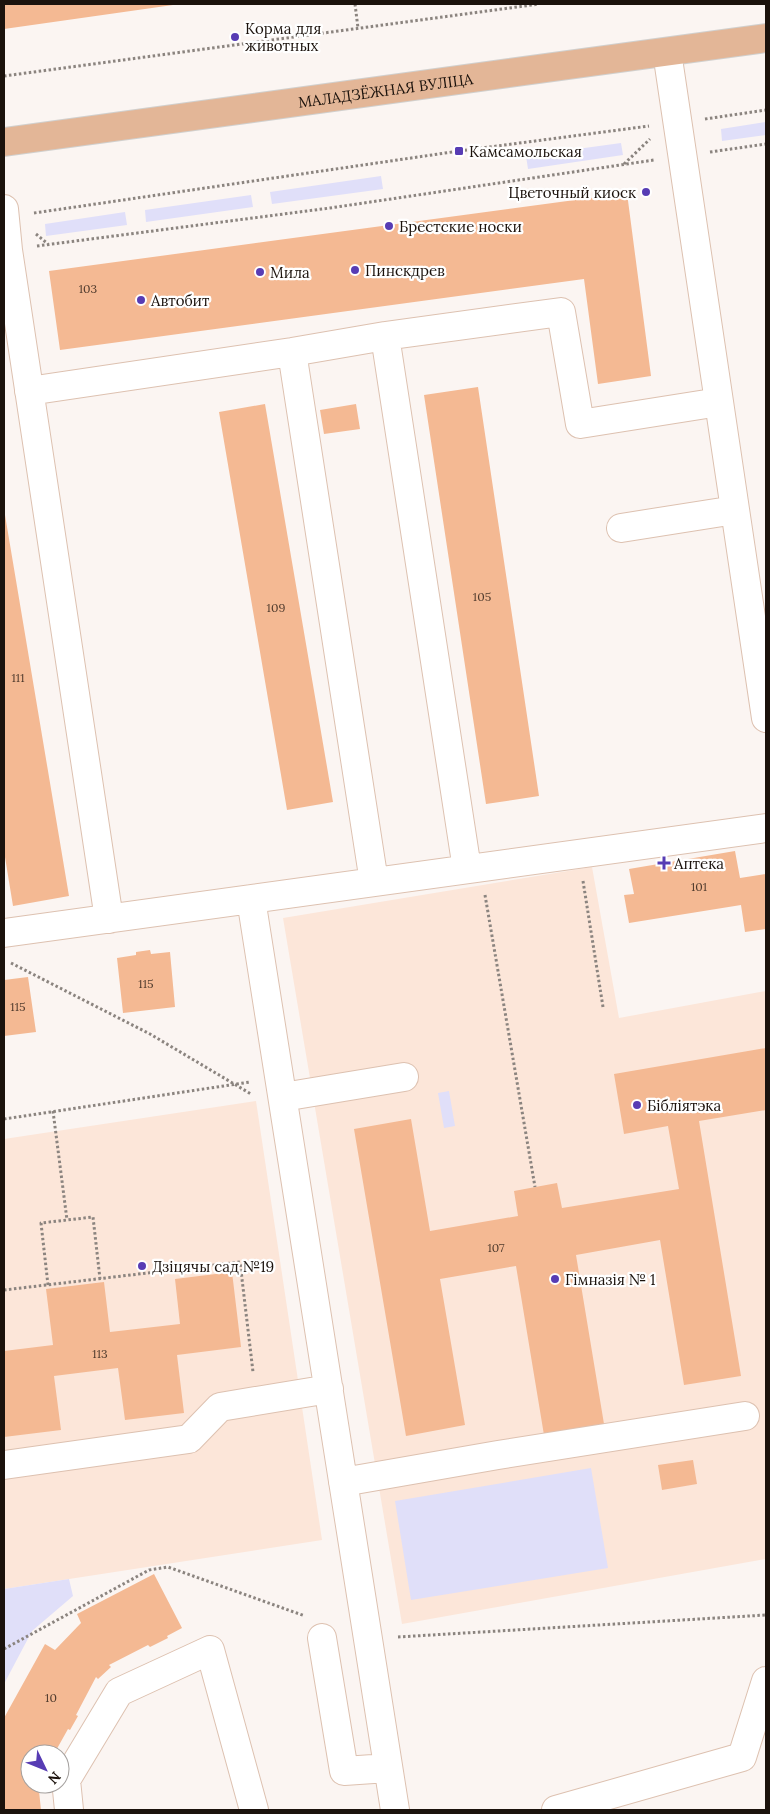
<svg xmlns="http://www.w3.org/2000/svg" width="770" height="1814" font-family="Lora,serif">
	<style>
		.built { fill: #fce6d9 }
		.green { fill: #e0dff9 }
		.building { fill: #f4b993 }
		.lines { fill: none; stroke-linecap: round; stroke-linejoin: round }
		.minor-casing { stroke: #ddc1b0; stroke-width: 30 }
		.major-casing { stroke: #d1d0ce; stroke-width: 30 }
		.path { stroke: #8b847f; stroke-width: 3; stroke-dasharray: 2.5 2.5; stroke-linecap: butt }
		.minor { stroke: #fff; stroke-width: 28 }
		.major { stroke: #e3b697; stroke-width: 28 }
		.poi-dot { fill: #573cb4; stroke: #fff; stroke-width: 2 }
		.labels { text-anchor: middle; dominant-baseline: central; stroke-width: 4.5; stroke-linejoin: round; paint-order: stroke }
		.number-label { font-size: 12px; fill: #513c2e }
		.poi-label { font-size: 15px; fill: #1b120c; stroke: #fff; text-anchor: start }
		.street-label { font-size: 15px; fill: #1b120c; stroke: #fff }
	</style>
	<rect width="100%" height="100%" fill="#fbf5f2"/>
	<path class="built" d="M592,867L619,1018L766,991V1559L402,1624L283,918Z
		M256,1101L322,1540L4,1589V1139Z"/>
	<path class="green" d="M766,122V135L722,141L721,129Z
		M621,143L623,155L528,169L526,156Z
		M381,176L383,189L272,204L270,192Z
		M251,195L253,207L146,222L145,210Z
		M125,212L127,225L46,236L45,224Z
		M449,1091L455,1126L444,1128L438,1093Z
		M591,1468L608,1568L411,1600L395,1501Z
		M69,1579L73,1596L32,1631L4,1684V1589Z"/>
	<path class="building" d="M4,4H172L173,5L4,29Z
		M627,193L651,376L598,384L584,279L60,350L49,271Z
		M478,387L539,796L486,804L424,395Z
		M265,404L333,802L287,810L219,412Z
		M356,404L360,429L324,434L320,410Z
		M4,509L69,896L13,906L4,851Z
		M735,851L740,878L766,874V929L745,932L741,905L629,923L624,895L634,894L629,869Z
		M150,950L151,954L170,952L175,1007L123,1013L117,958L136,955V952Z
		M28,977L36,1032L4,1036V980Z
		M766,1048V1110L699,1121L741,1376L684,1385L660,1240L576,1255L604,1424L544,1435L516,1266L440,1279L465,1425L406,1436L354,1129L411,1119L430,1231L518,1216L514,1191L557,1183L562,1208L679,1189L668,1126L624,1134L614,1074Z
		M232,1272L241,1347L177,1355L184,1413L125,1420L118,1368L54,1376L61,1430L4,1437V1351L53,1345L46,1289L104,1282L110,1332L180,1324L175,1279Z
		M693,1460L697,1484L662,1490L658,1465Z
		M154,1574L182,1628L167,1636L168,1638L150,1647L148,1645L109,1665L111,1667L98,1679L96,1677L76,1715L78,1716L70,1730L68,1729L54,1754H30V1784H43L41,1792L39,1791L41,1810H4V1718L45,1644L55,1650L81,1623L77,1614Z"/>
	<g class="lines">
		<defs>
			<path id="minor" d="M667,52L766,718
				M4,209L8,250L109,919
				M292,352L374,882
				M29,391L292,352L385,336
				M621,528L735,510
				M467,869L385,336L561,312L580,424L719,402
				M251,899L395,1810
				M4,933L766,828
				M283,1097L404,1077
				M4,1465L189,1439L220,1407L329,1389
				M343,1482L498,1455L745,1416
				M322,1638L344,1771L388,1768
				M69,1810L66,1780L119,1692L210,1650L254,1810
				M556,1810L742,1757L766,1681"/>
			<g id="major">
				<path id="s1" d="M4,142L766,38"/>
			</g>
		</defs>
		<use href="#minor" class="minor-casing"/>
		<use href="#major" class="major-casing"/>
		<path class="path" d="M355,4L358,28
			M4,76L539,4
			M705,119L766,110
			M710,152L766,144
			M624,164L650,139
			M34,213L459,151L649,126
			M36,234L48,244
			M37,246L330,208L654,160
			M583,881L603,1007
			M485,895L535,1187
			M11,963L150,1034L251,1094
			M53,1111L67,1220
			M4,1119L250,1082
			M48,1285L41,1223L93,1217L100,1279
			M4,1290L240,1262L253,1372
			M398,1637L766,1615
			M4,1649L149,1570L168,1567L305,1616"/>
		<use href="#minor" class="minor"/>
		<use href="#major" class="major"/>
	</g>
	<g class="poi-dot">
		<circle cx="235" cy="37" r="5"/>
		<rect x="454" y="146" width="10" height="10" rx="2.5"/>
		<circle cx="646" cy="192" r="5"/>
		<circle cx="389" cy="226" r="5"/>
		<circle cx="355" cy="270" r="5"/>
		<circle cx="260" cy="272" r="5"/>
		<circle cx="141" cy="300" r="5"/>
		<path d="M661.5 855.5h5v5h5v5h-5v5h-5v-5h-5v-5h5z"/>
		<circle cx="637" cy="1105" r="5"/>
		<circle cx="142" cy="1266" r="5"/>
		<circle cx="555" cy="1279" r="5"/>
	</g>
	<g class="labels">
		<g class="number-label">
			<text x="88" y="288">103</text>
			<text x="482" y="596">105</text>
			<text x="276" y="607">109</text>
			<text x="18" y="677">111</text>
			<text x="699" y="886">101</text>
			<text x="146" y="983">115</text>
			<text x="18" y="1006">115</text>
			<text x="496" y="1247">107</text>
			<text x="100" y="1353">113</text>
			<text x="51" y="1697">10</text>
		</g>
		<g class="poi-label">
			<text x="245" y="28">Корма для<tspan x="245" dy="17">животных</tspan></text>
			<text x="469" y="151">Камсамольская</text>
			<text x="636" y="192" text-anchor="end">Цветочный киоск</text>
			<text x="399" y="226">Брестские носки</text>
			<text x="365" y="270">Пинскдрев</text>
			<text x="270" y="272">Мила</text>
			<text x="151" y="300">Автобит</text>
			<text x="674" y="863">Аптека</text>
			<text x="647" y="1105">Бібліятэка</text>
			<text x="152" y="1266">Дзіцячы сад №19</text>
			<text x="565" y="1279">Гімназія № 1</text>
		</g>
		<g class="street-label">
			<text stroke="none"><textPath href="#s1" startOffset="385">МАЛАДЗЁЖНАЯ ВУЛІЦА</textPath></text>
		</g>
	</g>
	<rect width="770" height="1814" fill="none" stroke="#1b120c" stroke-width="10"/>
	<g transform="translate(45 1769) rotate(133)"><circle r="24" fill="#ffffff" stroke="#a4a09e"/>
	<path d="M0-4L9 19L0 12L-9 19Z" fill="#573cb4"/>
	<text y="-8" font-size="14" font-weight="bold" text-anchor="middle" fill="#1b120c">N</text>
	</g>
</svg>
